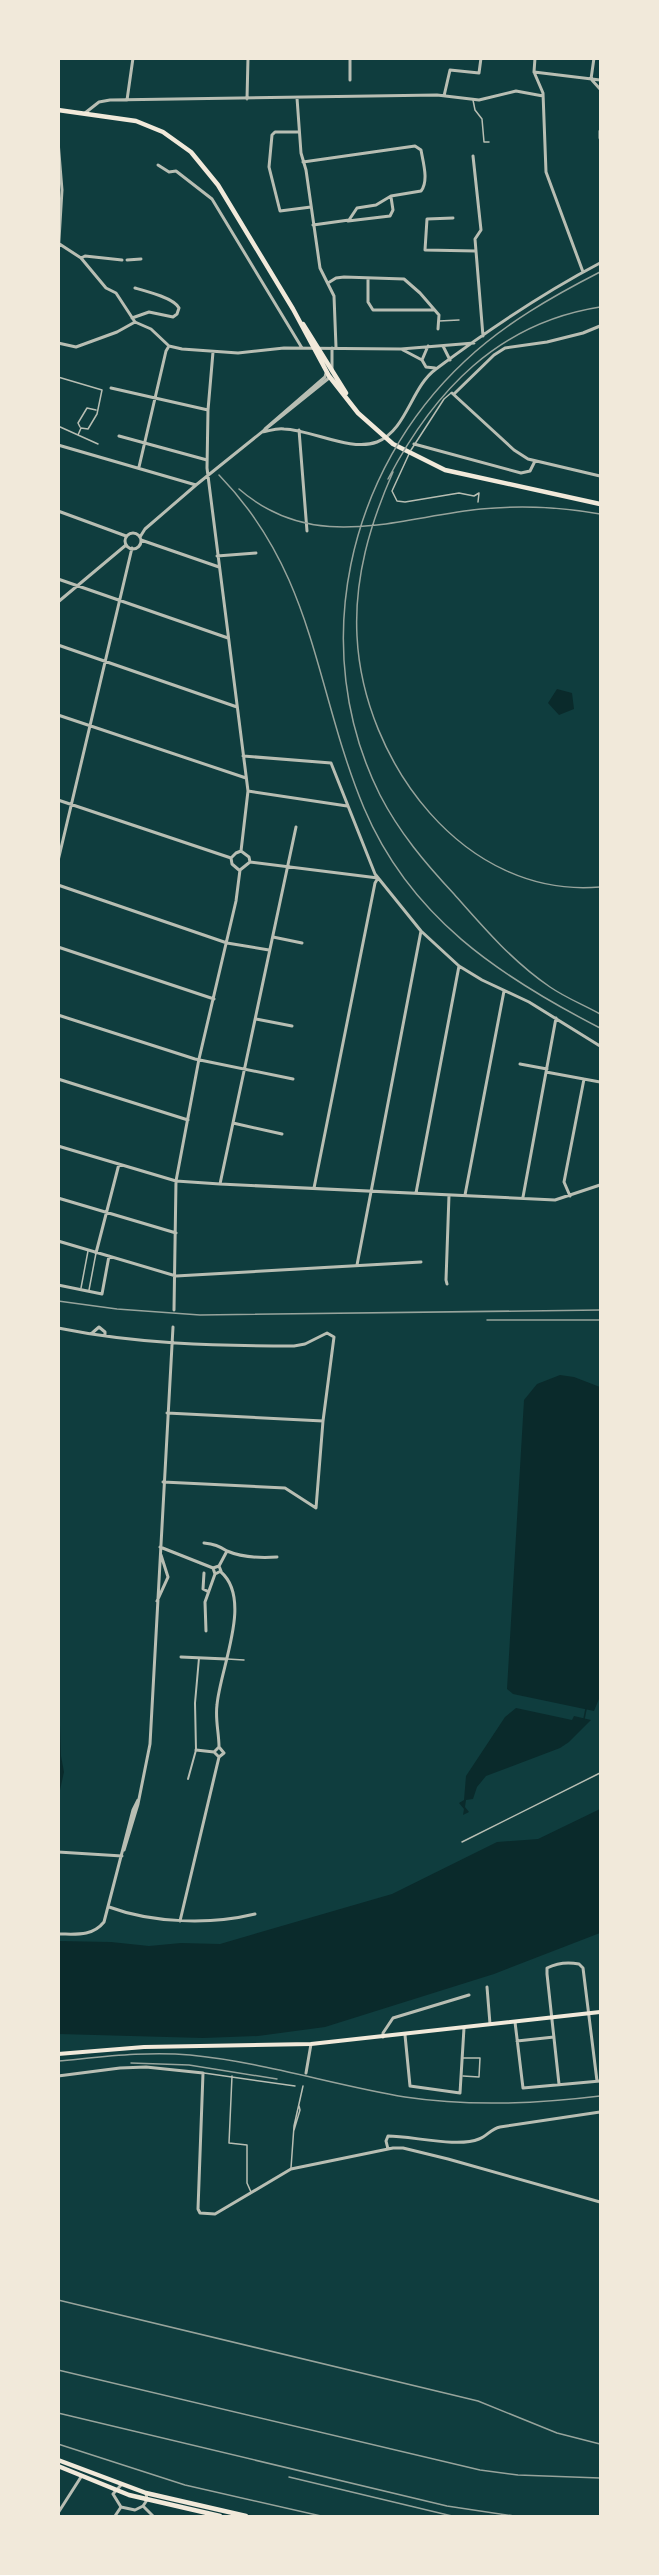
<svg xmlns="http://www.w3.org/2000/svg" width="659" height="2575" font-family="'Crimson Pro',serif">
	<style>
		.water { fill: #0a2a2b }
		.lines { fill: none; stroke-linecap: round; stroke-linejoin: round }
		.stream { stroke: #0a2a2b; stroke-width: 1.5 }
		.service { stroke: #b8beb3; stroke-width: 1.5 }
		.pedestrian { stroke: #b8beb3; stroke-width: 2 }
		.minor { stroke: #b8beb3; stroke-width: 3 }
		.secondary { stroke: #f1e9da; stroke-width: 4 }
		.primary { stroke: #f1e9da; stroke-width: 4.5 }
		.rail { stroke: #97a49c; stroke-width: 1.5 }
	</style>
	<rect width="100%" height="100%" fill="#0f3d3e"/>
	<path class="water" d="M557,689L572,693L574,709L559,715L548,703Z
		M560,1375L574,1377L600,1387V1682L599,1699L594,1711L513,1694L507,1689L524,1400L537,1384Z
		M58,1664L61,1756L64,1772L60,1790L59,1827Z
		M516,1708L572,1720L574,1716L591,1720L569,1742L560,1748L486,1776L477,1787L473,1799L466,1800L465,1807L469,1812L463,1815L464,1809L459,1803L464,1800L466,1776L505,1717Z
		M600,1809V1933L494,1974L325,2027L258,2036L203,2038L59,2034V1941L111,1942L149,1946L181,1943L220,1944L392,1894L497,1842L538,1839Z"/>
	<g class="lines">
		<path class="stream" d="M584,1719L586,1709"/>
		<path class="service" d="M473,100L475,110L482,119L484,142H489
			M439,321L459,320
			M58,377L102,390L97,414L88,429L81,428L78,435
			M58,426L98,444
			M80,427L78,423L87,408L96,410
			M411,450L444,399L451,393
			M409,454L392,491L397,501L405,502L459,493L474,496L479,493L478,502
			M81,1288L88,1251
			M89,1290L96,1253
			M227,1659L244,1660
			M462,1842L600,1773
			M463,2058H480L479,2077L463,2076
			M204,2073L295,2086
			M232,2076L229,2143L247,2145V2183L251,2192
			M294,2130L300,2110L299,2106
			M291,2168L294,2126L303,2086"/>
		<path class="pedestrian" d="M188,1779L196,1750L195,1703L199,1658"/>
		<path class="minor" d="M350,58V80
			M535,58L534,72L543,93L546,172L583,272
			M594,58L591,79L600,89
			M534,72L600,80
			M444,96L450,70L479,73L481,58
			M297,98L301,153L306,170L320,268L334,296L336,347
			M247,99L248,58
			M127,100L133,58
			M85,113L99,102L110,100L437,95L479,100L516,91L543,96
			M600,131V138
			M298,132H275L272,135L269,167L280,211L311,207
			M58,141L62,190L58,256
			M473,156L481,230L475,239L483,336
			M303,162L415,146L421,150C423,162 429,181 421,191L391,196L376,205L357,208L349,220L313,225
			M158,165L169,172L176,171L212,199L302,348
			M453,218L427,219L425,250L476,251
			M348,221L390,216L393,210L391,197
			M58,243L81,258L106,288L116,293L135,322L151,329L169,346L182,349L238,353L284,348L401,349L474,343
			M81,258L85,256L122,260
			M127,260L141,259
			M368,278V302L373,310H433
			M328,283L336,278L344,277L404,279L420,293L439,315L438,329
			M132,318L149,312L173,317L177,314L179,308C174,298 146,291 135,288
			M58,343L76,347L117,332L135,322
			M443,346L450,360
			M332,348V370
			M403,350L422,360L426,367L435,368
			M213,352L208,410L207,468L248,791L241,851
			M422,360L428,346
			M111,388L208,410
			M452,393L514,450L528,459L600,476
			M455,393L494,355L505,348L547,342L583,333L600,326
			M265,429L325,377L326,373
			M299,430L307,531
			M262,432C269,431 276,428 284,429C312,430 351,452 377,442C407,430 411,387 436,369C488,330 543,293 600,263
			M119,436L207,460
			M414,444L521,473L530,471L535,461
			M58,445L196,485
			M139,467L166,351L169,346
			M58,511L126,536
			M125 541a8 8 0 1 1 16 0a8 8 0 1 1-16 0Z
			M140,537L145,529L196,485L329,378
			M141,540L219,567
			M217,556L256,553
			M58,579L228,638
			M58,602L126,545
			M58,645L237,707
			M58,715L246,778
			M243,756L331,763L375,874L421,931L459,966L482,980L529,1002L600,1046
			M248,791L347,806
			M58,800L231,858
			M241,851L249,857L250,862
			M58,861L132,548
			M250,862L378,878
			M239,870L232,864L231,858L236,853L241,851
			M240,870L250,862
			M58,885L227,943L269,950
			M273,937L302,943
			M58,947L214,999
			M58,1015L195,1059L293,1079
			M256,1019L292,1026
			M520,1064L547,1069
			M546,1072L600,1082
			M58,1079L188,1120
			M233,1123L282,1134
			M58,1146L176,1181L220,1184L555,1200L600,1185
			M220,1184L296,827
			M314,1188L375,883L378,878
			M416,1193L459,966
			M465,1195L504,991
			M570,1196L564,1182L584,1079
			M523,1197L556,1018
			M58,1198L176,1233
			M58,1241L176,1276L421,1262
			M96,1253L119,1164
			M357,1265L421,931
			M447,1284L446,1280L449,1195
			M58,1285L102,1294L109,1256
			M174,1310L176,1181L199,1059L236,901L240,870
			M58,1328C137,1344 214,1346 294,1346L305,1344L327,1333L334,1337L323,1421L316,1508L285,1488L163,1482
			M91,1334L99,1327L105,1332V1336
			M167,1413L323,1421
			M204,1543C214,1544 219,1546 227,1551C241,1557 262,1558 277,1557
			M160,1547L213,1568L215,1574L221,1571L219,1566L213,1568
			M219,1566L227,1551
			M204,1573L203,1589L207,1591
			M157,1601L168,1577L161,1555
			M206,1631L205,1602L215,1574
			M181,1657L226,1659
			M219,1747C219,1733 215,1719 217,1705C220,1668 253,1600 221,1572
			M196,1750L214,1752
			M124,1850L138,1804L150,1744L173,1327
			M58,1852L122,1856
			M109,1907C152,1923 210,1925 255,1914
			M180,1921L219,1757L224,1753L219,1747L214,1752L219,1757
			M58,1934C75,1934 92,1937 104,1922L133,1810L138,1800
			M487,1987L490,2024
			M515,2022L523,2088L600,2081
			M405,2035L410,2086L460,2093L464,2028
			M383,2037V2033L393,2018L469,1995
			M517,2041L554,2037
			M306,2073L311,2044
			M58,2076L120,2068L146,2067L203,2073L198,2209L200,2213L215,2214L291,2169L393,2148H403L448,2159L600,2202
			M559,2084L547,1974V1968C557,1963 569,1962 579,1964L583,1968L597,2081
			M388,2149L386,2141L388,2136C412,2136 458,2148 479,2139C487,2136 491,2129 500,2127L600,2112
			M121,2485L113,2494L121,2507L135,2510L143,2506L147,2500L146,2493
			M143,2506L153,2516
			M58,2513L81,2477
			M115,2516L121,2507"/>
		<path class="secondary" d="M58,2054L144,2047L311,2044L600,2012"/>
		<path class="primary" d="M58,110L136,121L163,132L191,152L218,185L293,309L329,376L358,413L393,444L445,470L600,504
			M303,324L346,393
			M58,2460L146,2493L246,2516
			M58,2466L129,2495L220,2516"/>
		<path class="rail" d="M600,272C553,296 504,324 465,361C347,471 307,649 380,795C399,832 425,863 454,894C483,927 513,962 550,987C566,998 584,1005 600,1014
			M393,472C370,524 354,578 357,636C363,761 464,899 600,887
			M219,475C316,575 314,688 364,808C410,917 499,976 600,1028
			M388,479C434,391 498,323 600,307
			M239,489C314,554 395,518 481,509C521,505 561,507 600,514
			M58,1301L117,1309L200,1315L600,1310
			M487,1320H600
			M58,2061C102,2057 146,2051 190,2055C263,2062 333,2085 405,2097C471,2107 535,2104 600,2096
			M131,2063L189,2065L277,2079
			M58,2300L478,2401L557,2433L600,2444
			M58,2370L480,2470L518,2475L600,2478
			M58,2413L447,2506L514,2516
			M58,2444L185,2485L321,2516
			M289,2477L452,2516"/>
	</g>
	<rect width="659" height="2575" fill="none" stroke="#f1e9da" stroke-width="120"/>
</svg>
